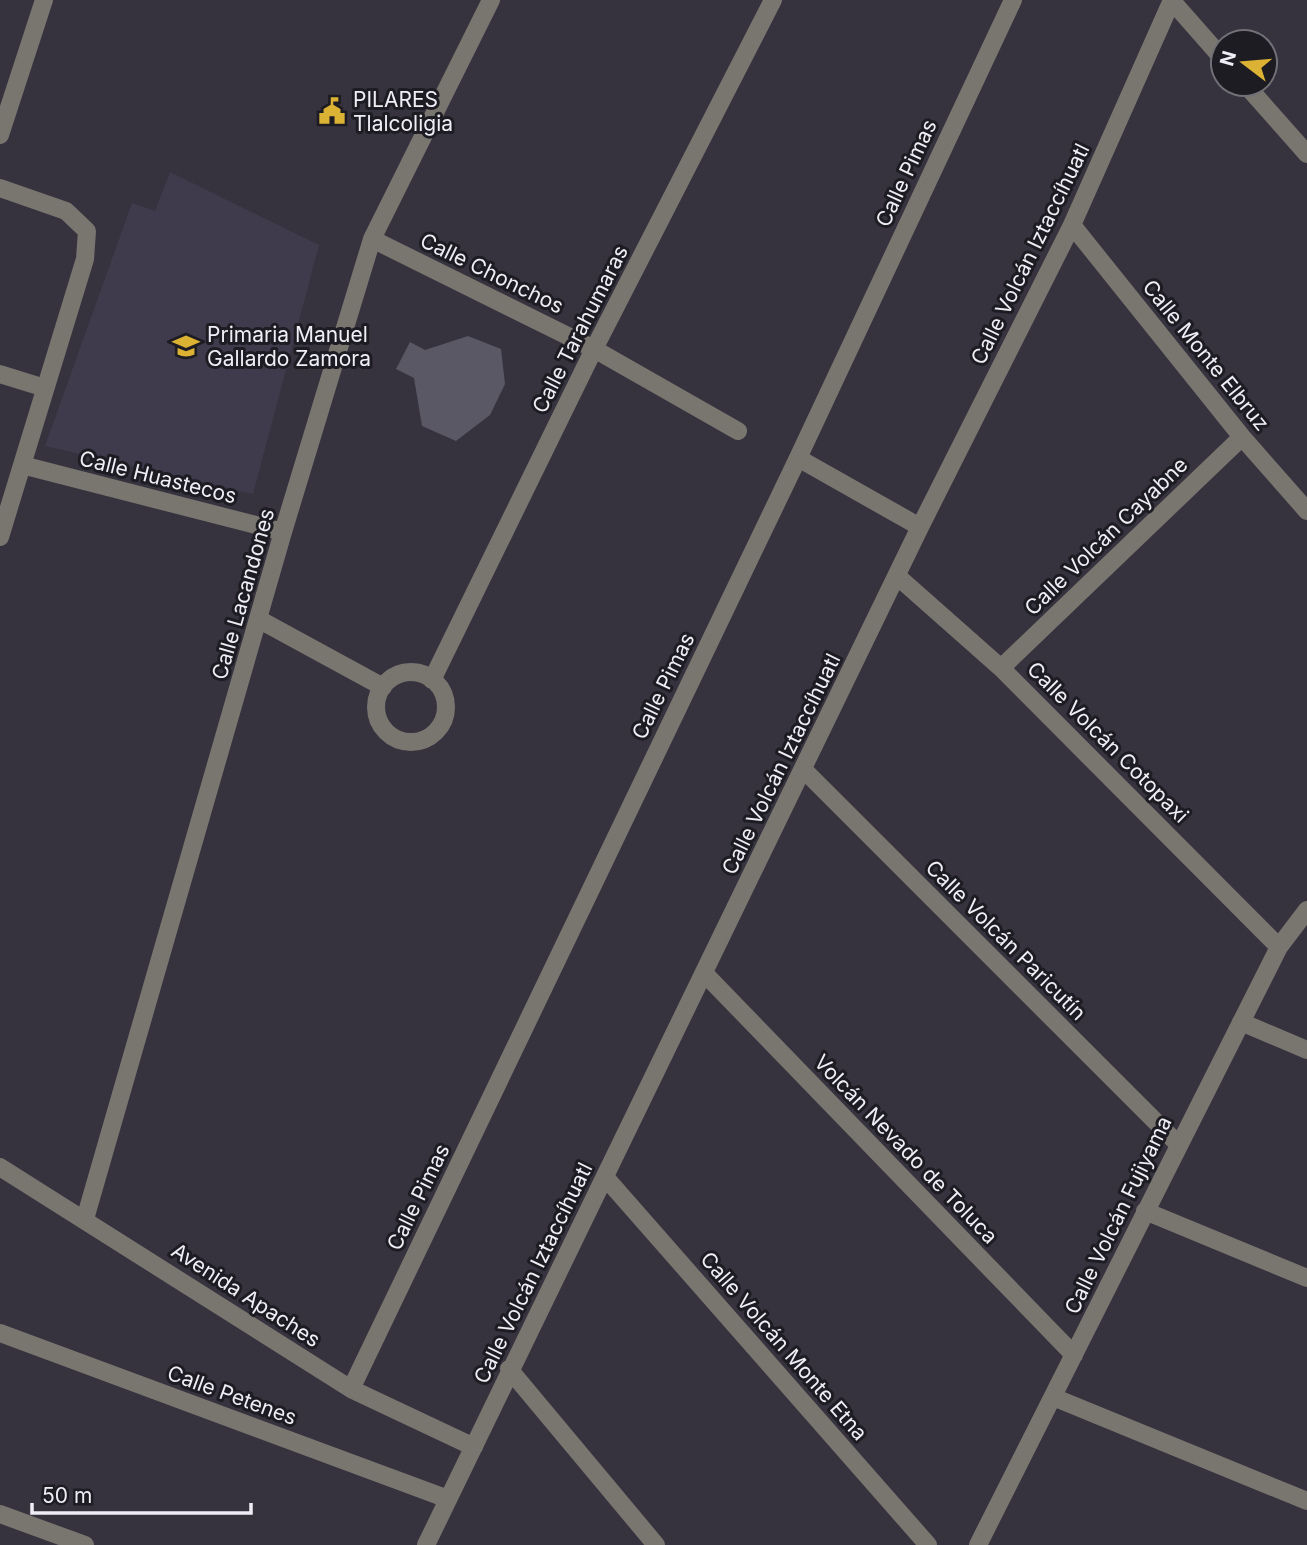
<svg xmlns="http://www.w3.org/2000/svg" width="1307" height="1545" font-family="Inter,sans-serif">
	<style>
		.built { fill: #3f3b4d }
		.building { fill: #5b5865 }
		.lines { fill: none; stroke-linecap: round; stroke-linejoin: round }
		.minor { stroke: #797670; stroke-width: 18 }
		.labels { text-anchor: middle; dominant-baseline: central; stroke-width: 6; stroke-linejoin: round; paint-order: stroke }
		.poi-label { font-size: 21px; fill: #efedf5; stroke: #1d1c22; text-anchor: start }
		.street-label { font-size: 21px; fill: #efedf5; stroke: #1d1c22 }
	</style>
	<rect width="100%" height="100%" fill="#36333f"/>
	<path class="built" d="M170,172L319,245L253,494L45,446L132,203L155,211Z"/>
	<path class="building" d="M468,336L501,349L505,384L490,415L456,441L422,426L414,378L396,369L410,342L425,350Z"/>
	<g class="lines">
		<path class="minor" d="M1172,1L1223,59
			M1245,84L1307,154
			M0,135L44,0
			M0,188L66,211L87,231L85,259L0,537
			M1072,225L1242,437L1307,511
			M372,239L594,349L738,431
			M0,374L45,388
			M798,458L920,527
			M22,465L283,532
			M897,576L1001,668L1279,947
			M260,620L383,687
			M1001,668L1242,437
			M376 707a35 35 0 1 1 70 0a35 35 0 1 1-70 0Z
			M432,680L594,349L773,0
			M803,769L1178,1144
			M705,974L1074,1355
			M1241,1022L1307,1050
			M0,1167L351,1389L474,1447
			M605,1177L928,1545
			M1145,1211L1307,1278
			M85,1219L283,532L372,239L491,0
			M0,1333L448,1499
			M509,1369L656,1545
			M351,1389L798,458L1013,0
			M1053,1397L1307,1501
			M0,1514L85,1545
			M426,1545L920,527L1072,225L1172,0
			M978,1545L1279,947L1307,910"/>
	</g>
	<defs>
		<symbol id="civic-bare" viewBox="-9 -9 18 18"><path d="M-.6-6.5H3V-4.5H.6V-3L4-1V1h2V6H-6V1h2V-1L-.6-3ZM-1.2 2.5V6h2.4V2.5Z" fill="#dbb233" stroke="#1d1c22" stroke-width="2.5" paint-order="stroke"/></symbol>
		<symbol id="school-bare" viewBox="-9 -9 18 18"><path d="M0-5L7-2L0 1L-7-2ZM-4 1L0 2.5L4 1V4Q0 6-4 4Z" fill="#dbb233" stroke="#1d1c22" stroke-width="2.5" paint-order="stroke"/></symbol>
	</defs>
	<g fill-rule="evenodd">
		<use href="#civic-bare" x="313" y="92" width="38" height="38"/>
		<use href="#school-bare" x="167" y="327" width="38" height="38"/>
	</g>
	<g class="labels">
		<g class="poi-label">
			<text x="353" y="99">PILARES<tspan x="353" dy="24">Tlalcoligia</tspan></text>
			<text x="207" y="334">Primaria Manuel<tspan x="207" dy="24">Gallardo Zamora</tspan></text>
		</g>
		<g class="street-label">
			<text transform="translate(906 173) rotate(-65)">Calle Pimas</text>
			<text transform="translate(1030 254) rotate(-64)">Calle Volcán Iztaccíhuatl</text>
			<text transform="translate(492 273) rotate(26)">Calle Chonchos</text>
			<text transform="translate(580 329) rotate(-63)">Calle Tarahumaras</text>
			<text transform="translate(1206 355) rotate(51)">Calle Monte Elbruz</text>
			<text transform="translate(158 477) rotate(14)">Calle Huastecos</text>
			<text transform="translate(1106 536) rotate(-44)">Calle Volcán Cayabne</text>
			<text transform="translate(243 594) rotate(-74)">Calle Lacandones</text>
			<text transform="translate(663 686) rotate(-64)">Calle Pimas</text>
			<text transform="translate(1108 742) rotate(45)">Calle Volcán Cotopaxi</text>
			<text transform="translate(781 764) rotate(-64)">Calle Volcán Iztaccíhuatl</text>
			<text transform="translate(1006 940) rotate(45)">Calle Volcán Paricutín</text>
			<text transform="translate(906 1149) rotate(46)">Volcán Nevado de Toluca</text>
			<text transform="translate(418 1197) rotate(-64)">Calle Pimas</text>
			<text transform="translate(1118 1215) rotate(-64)">Calle Volcán Fujiyama</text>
			<text transform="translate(533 1273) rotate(-64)">Calle Volcán Iztaccíhuatl</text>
			<text transform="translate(246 1295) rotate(33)">Avenida Apaches</text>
			<text transform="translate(784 1346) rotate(49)">Calle Volcán Monte Etna</text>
			<text transform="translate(232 1395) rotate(20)">Calle Petenes</text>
		</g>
	</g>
	<g transform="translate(1244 63) rotate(286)"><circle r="33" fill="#1d1c22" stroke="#717076" stroke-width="2"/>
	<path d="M0-5L12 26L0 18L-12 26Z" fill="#dbb233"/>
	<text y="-10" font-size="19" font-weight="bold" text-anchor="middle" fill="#efedf5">N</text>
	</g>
	<path d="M32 1503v10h219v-10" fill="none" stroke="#efedf5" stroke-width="3.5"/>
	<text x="42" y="1503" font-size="21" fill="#efedf5" stroke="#1d1c22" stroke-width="5" paint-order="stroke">50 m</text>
</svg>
